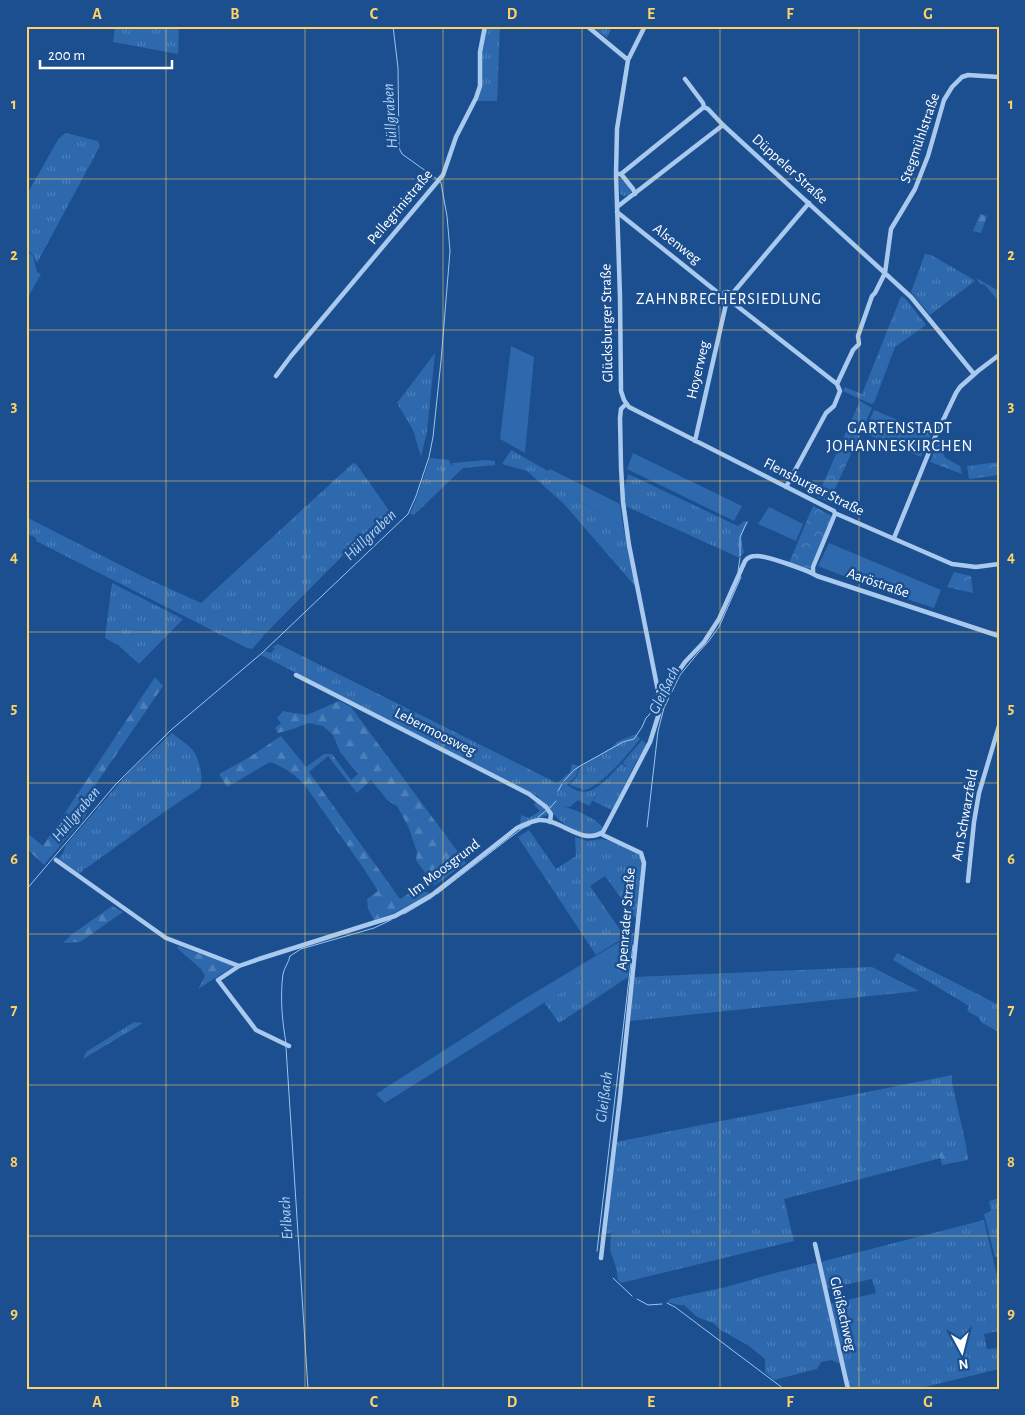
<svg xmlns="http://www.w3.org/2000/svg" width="1025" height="1415" font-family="'Alegreya Sans',sans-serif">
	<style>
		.grass { fill: url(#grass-tufts) }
		.forest { fill: url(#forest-firs) }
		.park { fill: url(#park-crowns) }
		.garden { fill: #2e69ad }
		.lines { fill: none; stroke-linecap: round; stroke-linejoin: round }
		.stream { stroke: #9cc4f0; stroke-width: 1 }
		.minor { stroke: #a9c9ee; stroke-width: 4.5 }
		.grid { fill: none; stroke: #ffd166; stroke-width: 1; stroke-opacity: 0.55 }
		.labels { text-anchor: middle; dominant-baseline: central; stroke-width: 5; stroke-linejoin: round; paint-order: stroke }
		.street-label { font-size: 15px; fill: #fff; stroke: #1b4f8f }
		.water-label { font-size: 16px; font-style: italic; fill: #b5d3f5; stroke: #1b4f8f }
		.neighbourhood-label { font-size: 16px; letter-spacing: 1px; fill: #fff; stroke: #1b4f8f }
		.neatline { fill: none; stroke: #ffd166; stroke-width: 2 }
		.grid-label { font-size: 16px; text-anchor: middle; font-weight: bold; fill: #ffd166 }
	</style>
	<defs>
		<pattern id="grass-tufts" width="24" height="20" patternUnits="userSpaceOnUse" patternTransform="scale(1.25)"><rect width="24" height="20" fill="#2e69ad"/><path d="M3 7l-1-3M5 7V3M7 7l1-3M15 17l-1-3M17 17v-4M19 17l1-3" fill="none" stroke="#4d80b9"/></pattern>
		<pattern id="forest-firs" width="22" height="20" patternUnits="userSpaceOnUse" patternTransform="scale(1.25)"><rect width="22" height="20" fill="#2e69ad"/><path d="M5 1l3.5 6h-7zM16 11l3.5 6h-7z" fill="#4d80b9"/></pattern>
		<pattern id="park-crowns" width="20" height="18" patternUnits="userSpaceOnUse" patternTransform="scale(1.25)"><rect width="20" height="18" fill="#2e69ad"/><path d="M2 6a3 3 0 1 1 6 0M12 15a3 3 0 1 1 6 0" fill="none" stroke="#4d80b9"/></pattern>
	</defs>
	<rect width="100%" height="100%" fill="#1b4f8f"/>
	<path class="grass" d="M115,26H179L178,54L113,42Z
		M486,26H500L497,101H476L479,93L481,53Z
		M591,26H612L607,38Z
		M66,133L98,141L100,146L37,263L33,255L26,248V196L59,138Z
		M620,180C626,181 631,187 631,193L630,195L624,196L620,194L619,183Z
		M925,254L931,255L971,278L975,281L930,315L911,292Z
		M976,278L999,291V302L985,285L980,284Z
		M901,296L905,298L926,325L895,347L874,403L871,404L843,391L845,387L862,394Z
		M435,353L427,431L421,457L413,430L397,403Z
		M511,450L548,471L550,469L555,484L572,497L623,526L635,586L564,504L527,471L502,464Z
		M430,458L449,460L452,467V463L486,460L495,461V465L463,468L414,515L410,514L417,497Z
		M353,463L357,465L390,512L365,533L263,636L262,638L252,649L247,648L36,541V538L26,533V517L146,578L201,603Z
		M628,474L738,526L744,521L748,522C741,535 740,538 744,552L740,558L625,506L624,490Z
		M112,583L183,619L139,664L118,645L105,638Z
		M278,644L557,783L570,772L572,764L579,766L576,776L567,785C571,787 575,790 578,791C596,796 611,774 622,763L625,767H626L623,762L642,740L647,745L637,760L612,810L593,801L599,791L589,806L578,800L570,807L563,806C575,810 595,817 603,828C589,845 562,825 553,813L520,825L521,815L529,818L540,811L534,805L539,797L261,655L265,651L271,653L275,648L272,647Z
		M172,733C178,738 186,743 192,749C199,757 204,778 200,788L167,810L88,867L83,869L84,870L79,874L58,859L63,853L66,845L129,772Z
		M636,734L640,739C628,754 602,786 584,790L570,785L577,776L580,767L611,748L617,742Z
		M529,830L556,869L576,856L575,837L587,841L601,839L610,841L639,853L642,860L643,868L637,920L605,876L590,886L625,937L596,955L518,837Z
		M631,948L628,977L559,1023L544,1002Z
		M897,953L999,1005V1032L982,1023L978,1017L967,1011L969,1006L893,960Z
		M872,967L919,991L630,1021L634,977Z
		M134,1022L143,1023L83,1059L86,1052Z
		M952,1075V1083L966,1145L939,1151L941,1158L784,1199L794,1241L621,1283L618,1280L616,1267L610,1250L611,1233L606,1234L616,1142Z
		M999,1198V1256L995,1257L984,1214L991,1211L989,1201Z
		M984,1220L999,1284V1331L984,1334L987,1349L999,1348V1369L917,1389H849L830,1304L876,1293L872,1279L826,1289L821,1263L824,1261Z
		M815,1263L817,1265L841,1364L831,1360L821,1362L817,1369L774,1380L765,1372V1359L749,1346L721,1330L713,1323L697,1317L684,1305C675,1306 675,1303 667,1302L670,1299L726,1287L767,1275Z"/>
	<path class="forest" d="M980,214L987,216L981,233L973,231Z
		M155,677L163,686L81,806L86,809L87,814L44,865L26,848V832L43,846Z
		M339,701L351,707L466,863L435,885L425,880L426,874L416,860L417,852L408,826L397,806L388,801L371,780L357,793L328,756L309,772L400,899L415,890L431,893L394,913L374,920L368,909L367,899L378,891L364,869L304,784C294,774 284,767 270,762L227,787L219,774L248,758L281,736L306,767L324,754H332L351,780L358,774L340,752L333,735L323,726L309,723L293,729L278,733L275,728L281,723L277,718L283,711L307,715Z
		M112,906L123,912L80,942L63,943L71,935Z
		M178,946L234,966L198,989L205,976L201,969L177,948Z
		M966,1145L968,1160L942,1165L939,1151Z"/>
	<path class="park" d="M860,401L872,408L829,502L817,497Z
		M874,410L931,434L921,457L864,433Z
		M939,441L944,456L947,459L960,466L962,474L930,462Z
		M999,462V475L969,479L967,466Z
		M813,506L832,516L810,568L807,570L789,563Z
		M954,572L971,576L973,593L947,587Z"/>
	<path class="garden" d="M26,250L33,256L37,272L41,274L26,301Z
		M511,346L534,357L525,453L500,439Z
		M633,453L742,506L734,521L627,469Z
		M550,469L620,504L623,526L572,497L554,484Z
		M769,507L803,524L796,541L758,524Z
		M829,543L941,590L934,608L874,588L818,566Z
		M634,933L631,948L385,1103L376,1094L524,999Z"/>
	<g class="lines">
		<path class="stream" d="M393,26L398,68L399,148L402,154L437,179
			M740,556V537L747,522
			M738,571L740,558
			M564,781L574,770L580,766L623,742L634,739L642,727L646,718L649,715L657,703
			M558,791L562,784
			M550,808L556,801
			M538,817L547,810
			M647,827L658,731L664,708L680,675L698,653L708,642L719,627L741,577
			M26,890L116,784L171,730L262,653L408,514L416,496L429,457L433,437L441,361L450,251L447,216L441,183L440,182
			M437,894L508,839L523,828L530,825
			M404,914L431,898
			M286,1043C282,1020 280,997 283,974C284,968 289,962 290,956L301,949L374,928L391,920
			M286,1047L308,1389
			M597,1251L633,945
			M613,1278L632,1296
			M637,1299L648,1305L662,1304
			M667,1303L675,1307L784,1389"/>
		<path class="minor" d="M587,26L628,60
			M645,26L628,60L617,129L616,174L620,297L621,391L624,400L629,407L830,509L834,511L835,514H837L952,564L976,567L999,564
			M685,79L703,103L704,107L708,109L723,125L911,297L974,374
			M616,174H621L704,107
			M621,174L633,189L635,194
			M617,207L723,125
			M617,212L722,296
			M721 298a6 6 0 1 1 12 0a6 6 0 1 1-12 0Z
			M732,294L809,203
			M732,302L837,384
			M276,376L291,356L443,175L456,137L476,98L480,86V52L485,26
			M626,404L621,409L620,418L621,467L623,502L629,545L661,706
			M695,441L726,304
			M786,487L826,413L834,406L840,391L837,384L853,350L859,344L858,336L872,296L875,293L885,273L891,229L915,189L928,156L944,100L952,87L962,77L968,75L999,77
			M894,538L936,435L956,393L960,387L978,371L999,355
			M813,572V567L835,514
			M296,675L529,794L546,807L551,814L550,822
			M601,833L603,835L641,853L644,863L620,1097L601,1258
			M56,860L166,938L239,966
			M968,881L974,822L979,793L999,726
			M289,1046L256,1030L218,980L239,966L259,959L395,916L432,895L517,828C524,825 531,821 539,820C562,819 581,846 603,832L650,742L661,707L676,675L685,662L704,642L719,619L745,561C748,557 751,556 756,556C765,555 810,571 817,576L999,636
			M815,1244L848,1389"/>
	</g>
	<path class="grid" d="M166,26V1389M305,26V1389M443,26V1389M582,26V1389M720,26V1389M859,26V1389M26,179H999M26,330H999M26,481H999M26,632H999M26,783H999M26,934H999M26,1085H999M26,1236H999"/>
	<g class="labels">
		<g class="street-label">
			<text transform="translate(920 138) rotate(-71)">Stegmühlstraße</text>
			<text transform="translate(790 169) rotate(42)">Düppeler Straße</text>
			<text transform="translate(400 207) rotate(-50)">Pellegrinistraße</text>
			<text transform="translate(677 244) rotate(38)">Alsenweg</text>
			<text transform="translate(607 323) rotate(-91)">Glücksburger Straße</text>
			<text transform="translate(698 370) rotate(-77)">Hoyerweg</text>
			<text transform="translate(814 487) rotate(27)">Flensburger Straße</text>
			<text transform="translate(878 583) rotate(19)">Aaröstraße</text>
			<text transform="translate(435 732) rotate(27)">Lebermoosweg</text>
			<text transform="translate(965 815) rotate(-80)">Am Schwarzfeld</text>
			<text transform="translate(444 868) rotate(-37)">Im Moosgrund</text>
			<text transform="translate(626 919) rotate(-85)">Apenrader Straße</text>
			<text transform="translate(843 1314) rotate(77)">Gleißachweg</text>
		</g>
		<g class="water-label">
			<text transform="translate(390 116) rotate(-94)">Hüllgraben</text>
			<text transform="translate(370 535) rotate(-44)">Hüllgraben</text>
			<text transform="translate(664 690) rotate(-64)">Gleißach</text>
			<text transform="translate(76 814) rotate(-50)">Hüllgraben</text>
			<text transform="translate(604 1097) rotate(-83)">Gleißach</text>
			<text transform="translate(286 1218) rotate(-94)">Erlbach</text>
		</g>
		<g class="neighbourhood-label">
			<text x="729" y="299">ZAHNBRECHERSIEDLUNG</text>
			<text x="900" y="428">GARTENSTADT<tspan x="900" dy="18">JOHANNESKIRCHEN</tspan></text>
		</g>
	</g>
	<rect width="1025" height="1415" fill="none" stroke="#1b4f8f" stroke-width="55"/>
	<g transform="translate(962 1352) rotate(173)" stroke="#1b4f8f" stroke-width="4" paint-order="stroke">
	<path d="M0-4L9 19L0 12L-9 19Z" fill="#ffffff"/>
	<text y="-8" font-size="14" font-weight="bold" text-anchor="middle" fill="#ffffff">N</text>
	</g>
	<path d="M40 60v8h132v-8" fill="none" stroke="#ffffff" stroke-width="2.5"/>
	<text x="48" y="60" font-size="15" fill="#ffffff" stroke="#1b4f8f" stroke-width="4" paint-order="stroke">200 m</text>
	<rect x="28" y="28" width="970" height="1360" class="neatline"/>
	<g class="grid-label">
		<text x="97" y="19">A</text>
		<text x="235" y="19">B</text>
		<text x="374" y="19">C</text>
		<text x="512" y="19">D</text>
		<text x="651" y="19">E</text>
		<text x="790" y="19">F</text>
		<text x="928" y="19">G</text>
		<text x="14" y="109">1</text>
		<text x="1011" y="109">1</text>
		<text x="14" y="260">2</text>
		<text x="1011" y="260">2</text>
		<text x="14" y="411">3</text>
		<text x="1011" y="411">3</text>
		<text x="14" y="562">4</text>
		<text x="1011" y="562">4</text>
		<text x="14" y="713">5</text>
		<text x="1011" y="713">5</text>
		<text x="14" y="864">6</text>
		<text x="1011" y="864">6</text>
		<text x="14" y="1015">7</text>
		<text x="1011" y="1015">7</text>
		<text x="14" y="1167">8</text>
		<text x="1011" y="1167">8</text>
		<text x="14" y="1318">9</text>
		<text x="1011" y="1318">9</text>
		<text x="97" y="1407">A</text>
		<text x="235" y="1407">B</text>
		<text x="374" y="1407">C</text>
		<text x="512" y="1407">D</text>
		<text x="651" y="1407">E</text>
		<text x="790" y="1407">F</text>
		<text x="928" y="1407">G</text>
	</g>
</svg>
